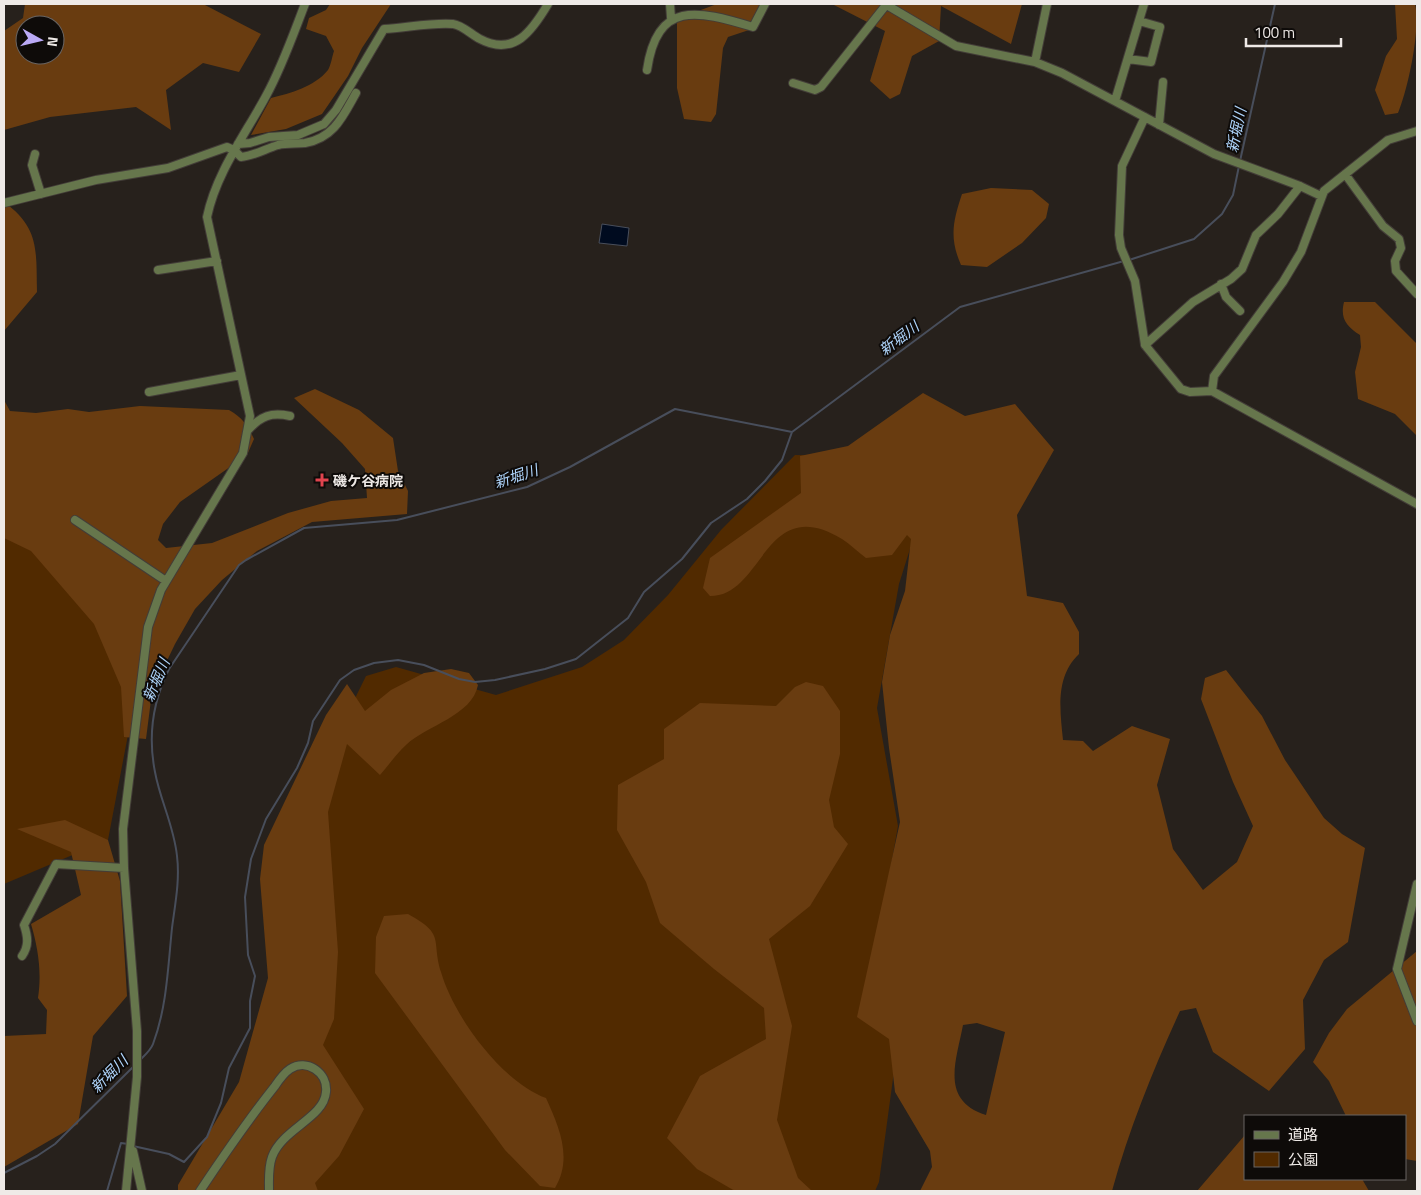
<svg xmlns="http://www.w3.org/2000/svg" width="1421" height="1195" font-family="'Titillium Web','Noto Sans JP',sans-serif">
	<style>
		.green { fill: #512a00 }
		.forest { fill: #693c10; fill-rule: evenodd }
		.water { fill: #000b1f; stroke: #484e5b }
		.lines { fill: none; stroke-linecap: round; stroke-linejoin: round }
		.stream { stroke: #484e5b; stroke-width: 2 }
		.minor-casing { stroke: #433d38; stroke-width: 10 }
		.minor { stroke: #66764c; stroke-width: 8 }
		.health-dot { fill: #e0444e; stroke: #0e0b09; stroke-width: 2 }
		.labels { text-anchor: middle; dominant-baseline: central; stroke-width: 4; stroke-linejoin: round; paint-order: stroke }
		.poi-label { font-size: 14px; font-weight: bold; fill: #efeae7; stroke: #0e0b09; text-anchor: start }
		.water-label { font-size: 15px; font-style: italic; fill: #aed4fb; stroke: #0e0b09 }
	</style>
	<rect width="100%" height="100%" fill="#27211c"/>
	<path class="green" d="M795,455L844,456L915,533L899,584L877,708L898,826L871,977L900,1027L879,1182L875,1191H290L330,749L366,676L396,667L496,695L582,667L624,640L668,595L721,530Z
		M4,501L146,640L108,840L4,884Z"/>
	<path class="forest" d="M25,4H203L261,34L239,72L203,63L166,90L171,130L136,107L50,117L4,130V31L23,18ZM25,25H55V55H25Z
		M330,4H391L362,48L348,76L322,114L286,129L251,135L271,98C291,93 314,87 328,70C331,65 332,57 334,51L326,36L306,29L309,18L326,10Z
		M717,4H759L758,14L749,30L728,37L723,48L716,114L711,122L684,119L677,88V22L690,14Z
		M832,4H1022L1011,44L941,6L939,41L912,56L900,94L890,99L870,81L885,31Z
		M1395,4H1415C1421,28 1408,89 1398,113L1385,115L1375,90L1386,56L1397,39Z
		M991,188L1032,190L1049,204L1046,218L1022,243L987,267L961,265C949,238 953,221 962,194Z
		M4,202C40,228 36,251 37,292L4,331Z
		M1344,302H1375L1417,344V436L1395,414L1358,399L1355,372L1361,347L1360,335C1346,326 1340,318 1344,302Z
		M315,389L359,410L393,438L398,471L408,491L407,514L312,522L257,551L222,580L195,609L175,644L152,692L146,739L124,737L121,687L94,624L31,551L4,538V400L10,411L36,413L68,409L89,412L140,406L229,410C242,417 248,426 254,439L247,455L180,502L163,524L158,540L166,548L212,543L288,513L331,501L367,498L365,469L342,443L294,398Z
		M923,393L965,416L1015,404L1054,450L1017,515L1027,596L1063,603L1079,632V654C1055,677 1060,710 1063,740L1083,741L1093,751L1132,726L1170,739L1157,785L1173,849L1203,890L1237,862L1253,826L1233,782L1201,699L1205,678L1226,670L1262,716L1285,760L1324,818L1342,834L1365,848L1348,942L1324,960L1303,1000L1305,1049L1269,1091L1213,1052L1196,1008L1180,1011C1153,1070 1129,1129 1112,1191H920L932,1167L930,1151L895,1092L889,1039L857,1017L900,822L889,748L882,682L890,635L905,591L911,539L907,535L892,555L866,558C858,552 850,544 842,539C764,492 764,596 710,596L703,588L710,558L801,493L800,456L848,446ZM977,1023L1005,1032L986,1115C940,1100 956,1062 963,1025Z
		M451,669L469,673L478,685C472,716 427,725 406,745C396,754 389,765 380,775L347,744L328,812L338,952L334,1019L323,1045L364,1109L339,1156L315,1183L318,1191H178V1185L239,1082L268,978L260,879L264,845L326,715L347,684L365,711L391,690L424,673Z
		M806,682L823,686L840,711V754L829,800L834,827L848,844L810,906L769,939L792,1026L777,1120L798,1178L812,1191H735L697,1169L667,1138L700,1076L766,1039L764,1008L714,969L660,923L646,882L617,830L618,785L664,759V729L700,703L776,706L795,687Z
		M65,820L108,840L120,881L127,996L93,1036L78,1124L4,1167V1036L46,1034L47,1010L38,998C42,972 38,948 31,924L81,895L71,852L17,829Z
		M408,914C446,935 431,939 441,972C454,1017 502,1082 546,1098C559,1127 573,1158 555,1188L540,1186L505,1150L375,973L376,937L384,916Z
		M1417,951V1161L1405,1159V1116H1346L1329,1081L1313,1062L1329,1033L1347,1009Z
		M1245,1135V1179H1362L1369,1191H1197Z"/>
	<path class="water" d="M602,224L629,228L627,246L599,243Z"/>
	<g class="lines">
		<path class="stream" d="M1240,161L1275,4
			M1129,260L1194,239L1222,214L1233,195L1239,166
			M792,432L960,307L1124,261
			M139,1061C144,1056 151,1050 153,1044C167,1007 168,966 172,928C175,905 180,880 177,856C174,826 160,800 155,772C148,737 153,701 169,669L239,565L246,560L304,528L397,520L527,487L570,467L675,409L792,432
			M133,1146L169,1154L184,1162L207,1137L221,1103L229,1068L250,1028V1001L255,976L248,955L245,897L251,859L266,819L297,768L308,743L313,721L340,680L354,670L374,663L398,660L424,665L459,679L475,682L495,680L545,669L576,659L628,618L644,592L682,559L711,523L747,499L765,481L782,460L792,432
			M4,1173L37,1156L55,1144L134,1066
			M107,1191L121,1143L128,1144"/>
		<defs>
			<path id="minor" d="M670,4L671,18
				M885,4L956,46L1035,62L1062,73L1214,154L1300,186L1321,196
				M1128,59L1151,62L1160,27L1139,21
				M1035,62L1047,4
				M647,70C657,0 697,10 753,27L765,4
				M793,83L815,90L821,87L886,5
				M1115,101L1144,4
				M1145,117L1122,166L1119,235L1121,248L1135,281L1145,345L1181,389L1190,392L1212,391L1417,504
				M1159,125L1163,82
				M238,144L250,143L269,137L298,135L324,124L336,110L384,29C405,28 433,22 453,24C462,25 472,35 480,39C514,57 532,31 548,4
				M35,154L32,165L41,194
				M1345,174L1383,226L1399,239L1401,248L1395,261L1396,271L1417,294
				M4,203L96,180L168,168L227,147L234,150L241,157C254,156 265,149 278,145C287,143 296,144 305,143C334,138 343,116 356,93
				M158,270L217,261
				M1221,284L1226,297L1240,311
				M1145,345L1193,302L1231,279L1242,269L1256,235L1278,214L1300,186
				M1212,391L1214,376L1283,282L1301,252L1324,191L1388,140L1417,131
				M149,392L241,375
				M248,430C261,416 271,412 290,416
				M75,520L166,581
				M1417,884L1397,969L1417,1021
				M22,956C29,946 28,937 24,925L56,864L124,868
				M133,1151L142,1191
				M126,1191L137,1077V1031L124,868L123,829L148,627L161,590L243,453L250,416L207,217C216,173 245,135 266,96C282,67 293,35 305,4
				M200,1191C224,1155 248,1120 275,1086C279,1080 284,1073 290,1069C307,1058 328,1073 326,1092C324,1118 282,1129 272,1157C268,1168 269,1180 269,1191"/>
		</defs>
		<use href="#minor" class="minor-casing"/>
		<use href="#minor" class="minor"/>
	</g>
	<path class="health-dot" d="M319.5 472.5h5v5h5v5h-5v5h-5v-5h-5v-5h5z"/>
	<g class="labels">
		<g class="poi-label">
			<text x="333" y="480">磯ケ谷病院</text>
		</g>
		<g class="water-label">
			<text transform="translate(1236 130) rotate(-78)">新堀川</text>
			<text transform="translate(899 338) rotate(-37)">新堀川</text>
			<text transform="translate(516 476) rotate(-18)">新堀川</text>
			<text transform="translate(156 680) rotate(-67)">新堀川</text>
			<text transform="translate(109 1074) rotate(-45)">新堀川</text>
		</g>
	</g>
	<rect width="1421" height="1195" fill="none" stroke="#efeae7" stroke-width="10"/>
	<rect x="1244" y="1115" width="162" height="65" fill="#0e0b09" stroke="#686462"/>
	<rect x="1254" y="1131" width="25" height="8" fill="#66764c" stroke="#686462"/>
	<text x="1288" y="1140" font-size="15" fill="#efeae7">道路</text>
	<rect x="1254" y="1152" width="25" height="15" fill="#512a00" stroke="#686462"/>
	<text x="1288" y="1165" font-size="15" fill="#efeae7">公園</text>
	<g transform="translate(40 40) rotate(98)"><circle r="24" fill="#0e0b09" stroke="#686462"/>
	<path d="M0-4L9 19L0 12L-9 19Z" fill="#bbaaf6"/>
	<text y="-8" font-size="14" font-weight="bold" text-anchor="middle" fill="#efeae7">N</text>
	</g>
	<path d="M1246 38v8h95v-8" fill="none" stroke="#efeae7" stroke-width="2.5"/>
	<text x="1254" y="38" font-size="15" fill="#efeae7" stroke="#0e0b09" stroke-width="4" paint-order="stroke">100 m</text>
</svg>
